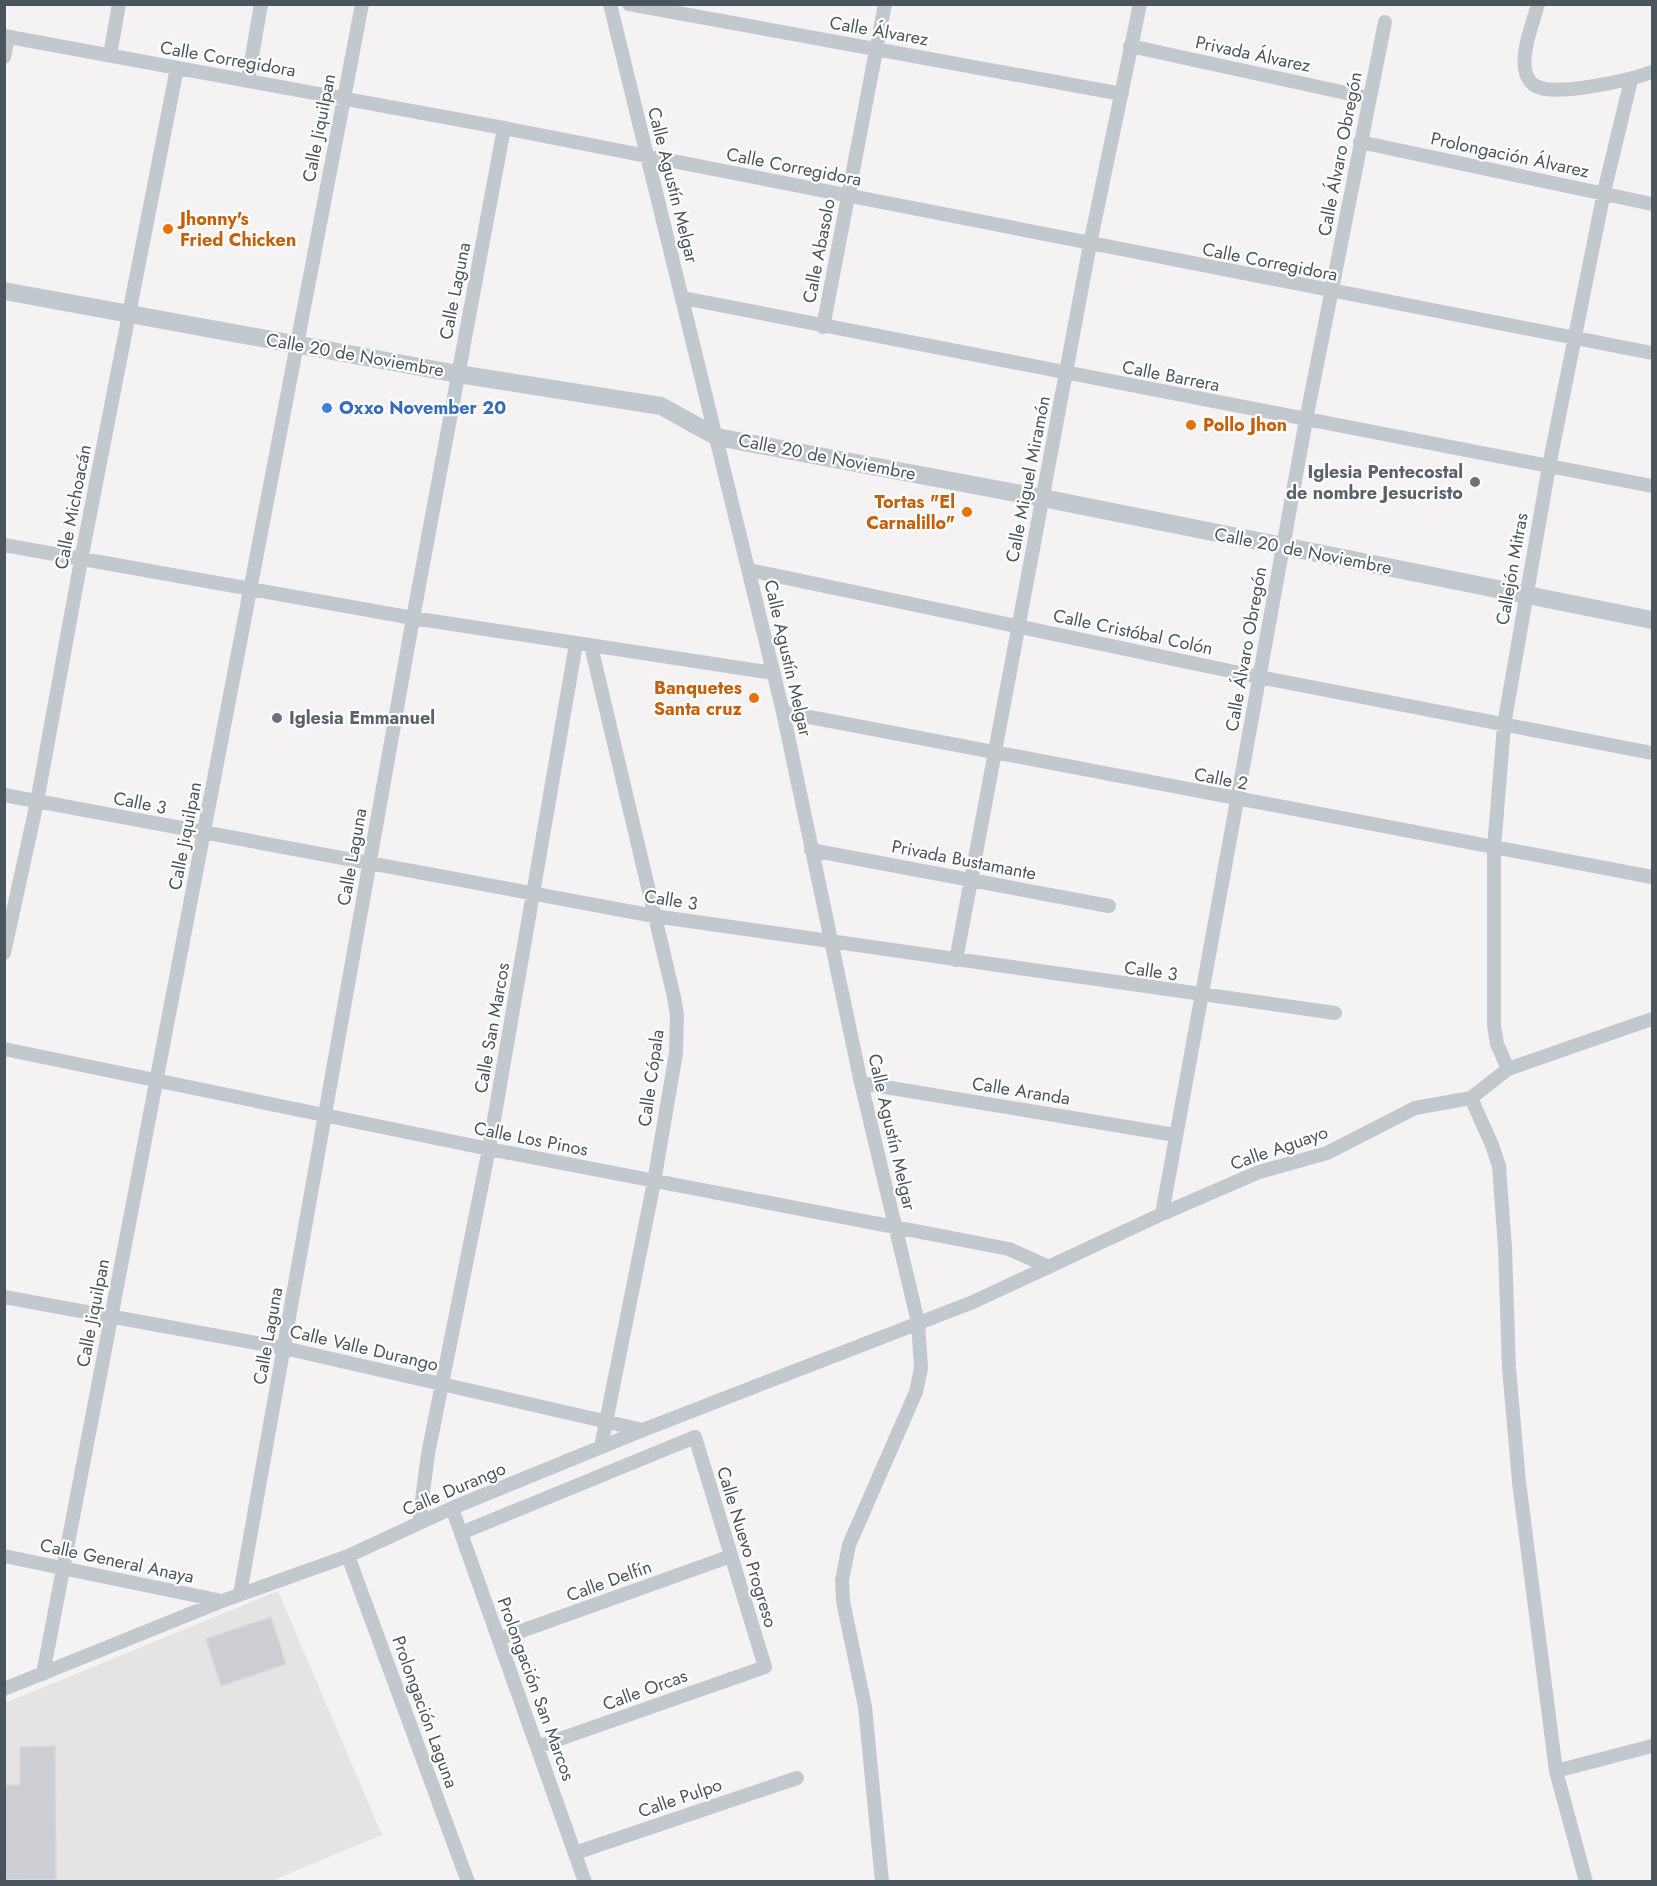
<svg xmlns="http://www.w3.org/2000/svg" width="1657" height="1886" font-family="Jost,sans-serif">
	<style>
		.education { fill: #e5e3e3 }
		.building { fill: #ccced4; stroke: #d7d8dd; stroke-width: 1.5 }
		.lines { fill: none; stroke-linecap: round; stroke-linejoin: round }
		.minor { stroke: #c1c9cf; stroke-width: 14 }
		.tertiary { stroke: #c1c9cf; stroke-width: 18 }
		.food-dot { fill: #e8710a; stroke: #fff; stroke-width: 2 }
		.shop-dot { fill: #3f7fe0; stroke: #fff; stroke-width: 2 }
		.worship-dot { fill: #6b7280; stroke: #fff; stroke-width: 2 }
		.labels { text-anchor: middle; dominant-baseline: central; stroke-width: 4.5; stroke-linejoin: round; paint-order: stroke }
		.street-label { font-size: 18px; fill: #4b555e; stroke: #fff }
		.food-label { font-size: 18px; font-weight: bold; fill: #c56008; stroke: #fff; text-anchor: start }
		.shop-label { font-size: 18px; font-weight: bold; fill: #366cbe; stroke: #fff; text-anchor: start }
		.worship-label { font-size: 18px; font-weight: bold; fill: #5b616d; stroke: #fff; text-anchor: end }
	</style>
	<rect width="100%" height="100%" fill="#f4f2f2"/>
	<path class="education" d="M278,1591L382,1835L271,1881L5,1882V1703Z"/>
	<path class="building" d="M271,1617L286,1664L221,1686L206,1639Z
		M55,1746L56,1879L4,1880V1785H20V1747Z"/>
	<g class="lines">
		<path class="minor" d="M610,4L783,712L861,1083L918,1322L921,1368L916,1392L849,1545L842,1580L843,1601L865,1707L882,1882
			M629,4L1122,94
			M1538,4C1533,23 1522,49 1525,69C1526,76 1530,84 1538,87C1559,96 1630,80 1652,72
			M4,36L504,128L1652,353
			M1130,46L1369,98
			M110,55L119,4
			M4,57L8,37
			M248,80L261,4
			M1360,142L1652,204
			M683,298L1652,486
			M823,327L885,4
			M4,545L413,618L773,673
			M749,570L1259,677L1652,753
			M591,646L674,997L677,1015L676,1053L654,1182L601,1447
			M783,712L1652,877
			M4,795L654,916L1335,1013
			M811,850L1109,906
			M4,953L37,802L81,560L177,68
			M956,960L1090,244L1140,4
			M4,1049L489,1149L1009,1249L1049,1267
			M1508,1069L1497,1044L1494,1025V849L1504,725L1549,466L1604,192L1631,80
			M861,1083L1175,1135
			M1471,1098L1492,1145L1499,1166L1505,1248L1509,1368L1519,1482L1556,1771L1586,1882
			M1162,1214L1306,420L1385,22
			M4,1297L284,1348L643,1430
			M452,1508L585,1882
			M419,1523L428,1454L489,1149L576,644
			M461,1533L695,1437L765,1667L537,1747
			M4,1556L222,1601
			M348,1556L468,1882
			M240,1594L413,618L504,128
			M499,1639L731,1556
			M43,1674L362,4
			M4,1689L222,1601L348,1556L452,1508L643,1430L973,1302L1162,1214L1259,1172L1327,1153L1415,1108L1471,1098L1508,1069L1652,1019
			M1556,1771L1652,1746
			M575,1853L797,1778"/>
		<path class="tertiary" d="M4,291L458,374L661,406L717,437L1043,498L1652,620"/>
	</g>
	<g class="food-dot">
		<circle cx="168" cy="229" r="6"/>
		<circle cx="1191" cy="425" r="6"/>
		<circle cx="967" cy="512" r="6"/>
		<circle cx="754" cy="698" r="6"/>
	</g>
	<circle class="shop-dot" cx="327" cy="408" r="6"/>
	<g class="worship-dot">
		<circle cx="1475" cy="482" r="6"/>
		<circle cx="277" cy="718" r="6"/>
	</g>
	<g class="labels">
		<g class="street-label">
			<text transform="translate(879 31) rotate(10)">Calle Álvarez</text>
			<text transform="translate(1253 54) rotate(12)">Privada Álvarez</text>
			<text transform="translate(228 59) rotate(10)">Calle Corregidora</text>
			<text transform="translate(319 128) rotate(-79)">Calle Jiquilpan</text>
			<text transform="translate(1340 154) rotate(-79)">Calle Álvaro Obregón</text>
			<text transform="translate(1510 155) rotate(12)">Prolongación Álvarez</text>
			<text transform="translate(794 167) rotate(11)">Calle Corregidora</text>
			<text transform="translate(673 185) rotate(76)">Calle Agustín Melgar</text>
			<text transform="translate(819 251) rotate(-79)">Calle Abasolo</text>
			<text transform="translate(1270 262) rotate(11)">Calle Corregidora</text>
			<text transform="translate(455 291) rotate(-79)">Calle Laguna</text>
			<text transform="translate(355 355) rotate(10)">Calle 20 de Noviembre</text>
			<text transform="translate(1171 376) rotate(11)">Calle Barrera</text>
			<text transform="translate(827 457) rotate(11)">Calle 20 de Noviembre</text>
			<text transform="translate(1028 479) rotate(-79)">Calle Miguel Miramón</text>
			<text transform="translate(73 507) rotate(-79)">Calle Michoacán</text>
			<text transform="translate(1303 551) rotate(11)">Calle 20 de Noviembre</text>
			<text transform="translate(1512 569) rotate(-80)">Callejón Mitras</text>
			<text transform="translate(1133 632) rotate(12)">Calle Cristóbal Colón</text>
			<text transform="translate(1246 649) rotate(-80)">Calle Álvaro Obregón</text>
			<text transform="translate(788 658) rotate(77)">Calle Agustín Melgar</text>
			<text transform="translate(1221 779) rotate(11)">Calle 2</text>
			<text transform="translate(140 803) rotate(11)">Calle 3</text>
			<text transform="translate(185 836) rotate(-79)">Calle Jiquilpan</text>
			<text transform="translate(352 857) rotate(-80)">Calle Laguna</text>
			<text transform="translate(964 860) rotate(11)">Privada Bustamante</text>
			<text transform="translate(671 900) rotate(9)">Calle 3</text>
			<text transform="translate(1151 971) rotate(8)">Calle 3</text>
			<text transform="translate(492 1028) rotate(-80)">Calle San Marcos</text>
			<text transform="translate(651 1078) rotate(-82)">Calle Cópala</text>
			<text transform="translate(1021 1091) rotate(9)">Calle Aranda</text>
			<text transform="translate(892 1132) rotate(77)">Calle Agustín Melgar</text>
			<text transform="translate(531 1139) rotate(11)">Calle Los Pinos</text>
			<text transform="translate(1279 1148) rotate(-19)">Calle Aguayo</text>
			<text transform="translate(93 1313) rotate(-79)">Calle Jiquilpan</text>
			<text transform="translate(268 1336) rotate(-80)">Calle Laguna</text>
			<text transform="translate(364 1348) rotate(13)">Calle Valle Durango</text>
			<text transform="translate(454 1489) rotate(-23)">Calle Durango</text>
			<text transform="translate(747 1547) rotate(73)">Calle Nuevo Progreso</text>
			<text transform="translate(117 1561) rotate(12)">Calle General Anaya</text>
			<text transform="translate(609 1581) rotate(-20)">Calle Delfín</text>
			<text transform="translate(536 1689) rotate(70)">Prolongación San Marcos</text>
			<text transform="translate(645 1690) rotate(-20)">Calle Orcas</text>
			<text transform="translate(425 1712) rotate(70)">Prolongación Laguna</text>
			<text transform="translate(680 1798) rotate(-19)">Calle Pulpo</text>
		</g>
		<g class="food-label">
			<text x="180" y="219">Jhonny's<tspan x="180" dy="21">Fried Chicken</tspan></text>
			<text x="1203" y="425">Pollo Jhon</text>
			<text x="955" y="502" text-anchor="end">Tortas "El<tspan x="955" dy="21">Carnalillo"</tspan></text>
			<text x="742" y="688" text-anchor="end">Banquetes<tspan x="742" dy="21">Santa cruz</tspan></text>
		</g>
		<g class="shop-label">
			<text x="339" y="408">Oxxo November 20</text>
		</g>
		<g class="worship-label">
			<text x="1463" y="472">Iglesia Pentecostal<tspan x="1463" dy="21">de nombre Jesucristo</tspan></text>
			<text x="289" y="718" text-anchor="start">Iglesia Emmanuel</text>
		</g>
	</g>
	<rect width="1657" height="1886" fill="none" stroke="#4b555e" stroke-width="12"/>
</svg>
